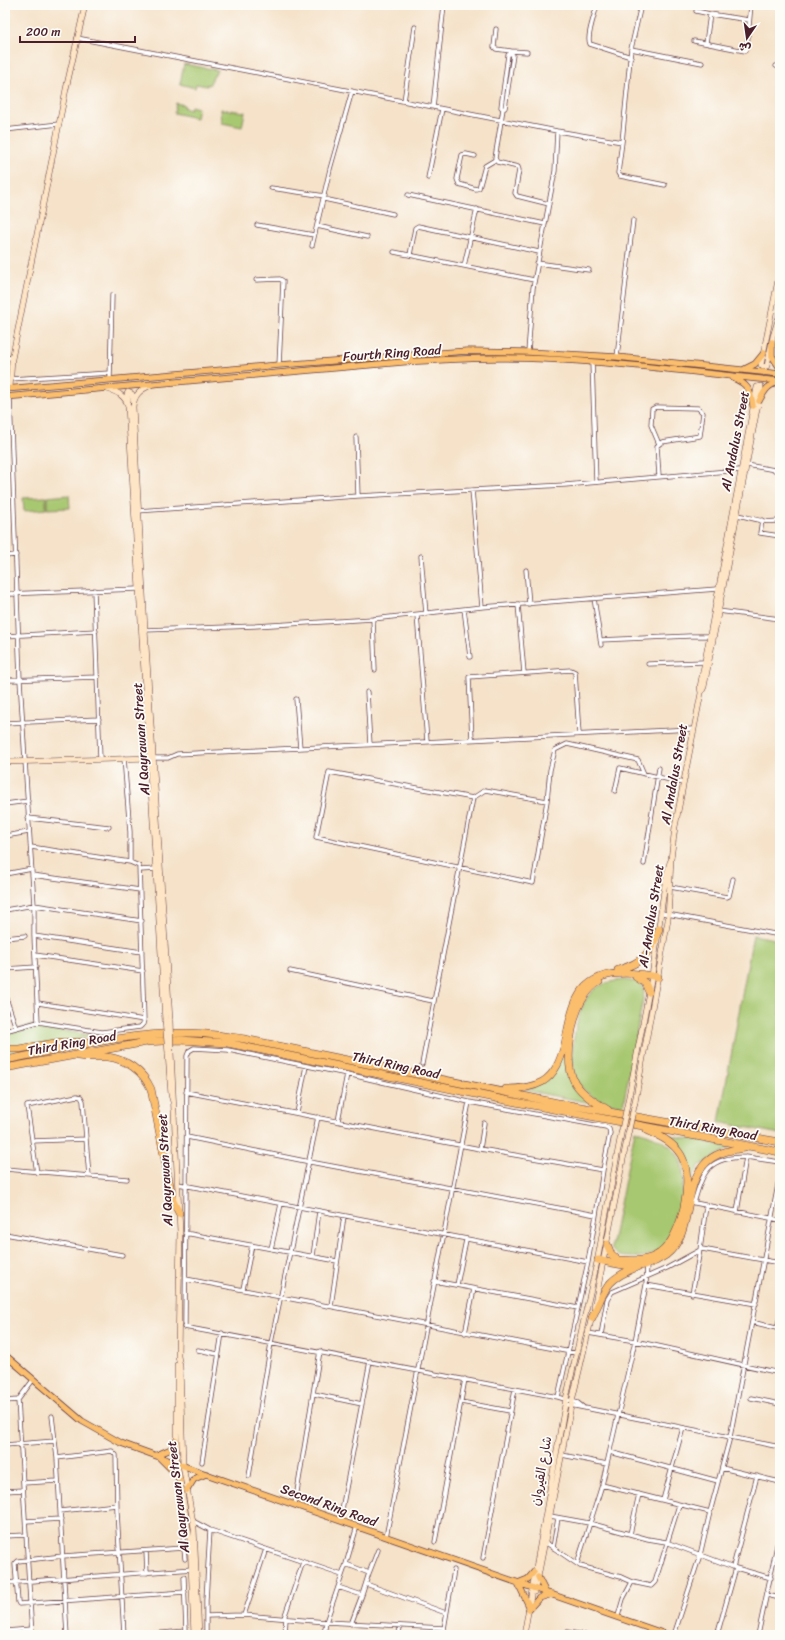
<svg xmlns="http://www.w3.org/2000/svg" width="785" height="1640" font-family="Sriracha,'Playpen Sans Arabic',sans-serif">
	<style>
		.green { fill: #a7c76f; stroke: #78734d }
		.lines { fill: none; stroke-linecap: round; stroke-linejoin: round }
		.street-casing { stroke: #643c43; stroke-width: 5 }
		.secondary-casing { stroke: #643c43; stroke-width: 6 }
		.primary-casing { stroke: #643c43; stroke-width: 7 }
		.highway-casing { stroke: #643c43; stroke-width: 8 }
		.street { stroke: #fff; stroke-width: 3.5 }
		.secondary { stroke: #fde5c5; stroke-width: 5 }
		.primary { stroke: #fabe6d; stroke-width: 5.5 }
		.highway { stroke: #fabe6d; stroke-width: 7 }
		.secondary-bridge-casing { stroke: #643c43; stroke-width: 6; stroke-linecap: butt }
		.secondary-bridge { stroke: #fde5c5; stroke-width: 5 }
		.labels { text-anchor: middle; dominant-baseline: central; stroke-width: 3.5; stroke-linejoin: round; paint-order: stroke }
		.street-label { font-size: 13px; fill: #4a1f2b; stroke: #fdfcf7 }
	</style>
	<rect width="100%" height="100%" fill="#fdfcf7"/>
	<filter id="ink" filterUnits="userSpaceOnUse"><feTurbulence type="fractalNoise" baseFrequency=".025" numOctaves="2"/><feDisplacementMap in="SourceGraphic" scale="8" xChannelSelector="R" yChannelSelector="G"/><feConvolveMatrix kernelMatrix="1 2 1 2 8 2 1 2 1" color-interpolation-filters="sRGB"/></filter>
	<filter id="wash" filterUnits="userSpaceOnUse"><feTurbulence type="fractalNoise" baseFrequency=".012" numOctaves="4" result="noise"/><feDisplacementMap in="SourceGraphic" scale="16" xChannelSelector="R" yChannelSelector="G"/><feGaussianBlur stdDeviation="0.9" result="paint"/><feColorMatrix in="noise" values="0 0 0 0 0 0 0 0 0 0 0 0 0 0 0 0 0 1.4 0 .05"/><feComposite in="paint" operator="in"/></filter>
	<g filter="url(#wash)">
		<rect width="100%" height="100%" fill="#f5e2c9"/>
		<path class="green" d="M184,64L217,70L209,85L207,84V86L196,84L195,88L180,84Z
			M176,103L184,105V108L190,110L191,106L198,108L196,118L174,113Z
			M221,109L245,112L242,127L222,123Z
			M69,495L70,508L47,509V497Z
			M46,497V509L24,511L23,498Z
			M753,935L780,940V1134L719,1122Z
			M624,980L638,982L642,985L644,993L623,1106C608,1103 592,1099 582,1088C564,1070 575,1013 589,995C597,984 611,981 624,980Z
			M31,1025L95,1036L5,1053V1033Z
			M566,1052C567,1077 571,1088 591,1103L524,1090L538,1086Z
			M635,1130C650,1135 670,1141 678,1156C691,1178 678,1228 663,1247C656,1255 642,1258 632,1257C622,1257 616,1257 611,1248Z
			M663,1134L731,1147L699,1166L690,1182L677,1145Z"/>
	</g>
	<g filter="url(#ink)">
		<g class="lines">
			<defs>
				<path id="street" d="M597,5C595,14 586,37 590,44L631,57
					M641,5L631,49L622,142L618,173L620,176L665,185
					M696,11L710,14
					M496,29L494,47L496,49L511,51L510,53
					M77,38L557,131L622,142
					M694,41L745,51L747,47L751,5
					M706,43L710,14L749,20
					M631,49L702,63
					M511,51L527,52
					M776,66L780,67
					M404,101L415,27
					M433,107L444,5
					M503,109L505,108L513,55L510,53L508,55L501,107L503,109L495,158L497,162L518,167L519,170L515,193L517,196L549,204
					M5,130L59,124
					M475,156L466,154L462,155L457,179L459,184L476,189L479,188L485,166L495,160
					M428,178L442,109
					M271,188L325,196
					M408,195L545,224
					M324,199L393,214
					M257,225L314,235
					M317,226L367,237
					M312,246L330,169L352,91
					M394,252L534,280
					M410,255L415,228L418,226L539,252
					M537,263L589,270
					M464,266L477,209
					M256,280L280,279L283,281L279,365
					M528,352L533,288L555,171L557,131
					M5,356L12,359
					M617,357L633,220
					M592,362L596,482
					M10,379L110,373
					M110,380L112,295
					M10,396L20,680L34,905V936L38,1022
					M356,437L358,496
					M747,465L780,471
					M659,476L657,446L662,442L700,436L703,413L698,408L656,407L652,409L651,425L659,444
					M472,490L482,607
					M137,511L358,496L565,485L740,470
					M737,515C750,517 768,525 780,520
					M762,520L760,533L780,536
					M5,556L16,555
					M421,556L426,614
					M526,570L529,604
					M94,590L100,759
					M5,594L138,589
					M594,598L601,645
					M518,604L524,673
					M464,609L470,657
					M718,611L780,619
					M417,615L427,741
					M373,619L375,670
					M145,630L255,626L373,619L482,607L717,589
					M5,636L96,631
					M600,640L690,636H709
					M648,664L704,662
					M5,680L98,677
					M367,692L370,745
					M296,699L300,748
					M5,723L99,719
					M472,739L469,677L571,670L575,672L579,734
					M124,758L130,832V862
					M153,758H168L177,754L693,729
					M615,791L620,768L683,783
					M547,801L485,790L473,798L329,772L316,837L533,883L547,801L550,770L555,750L567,744L638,760L644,774
					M5,804L28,801
					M28,818L109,827
					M5,836L29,832
					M644,864L659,768
					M140,870L156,869
					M5,874L32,869
					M32,875L140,890
					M670,887L727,897L729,896L733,879
					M5,910L34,905L142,921
					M662,913L780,935
					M34,936L142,952
					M5,938L25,936
					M35,955L143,971
					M5,969L36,967
					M290,971L433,1001
					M5,995L16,1028
					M38,1003L144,1020
					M5,1031L38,1022L102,1032L140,1027L143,1024L144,1020L139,866L130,862L31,847
					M422,1064L473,798
					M186,1092L480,1149L603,1170L596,1215
					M297,1113L306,1066
					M338,1121L347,1074
					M187,1137L310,1162L596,1215L588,1262
					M32,1141L86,1139
					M480,1149L484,1123
					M5,1169L127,1179
					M37,1173L27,1106L77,1096L81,1097L83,1101L89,1176
					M178,1184L588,1262L558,1397
					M690,1202L780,1220
					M694,1203C703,1171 708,1157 746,1157
					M737,1212L746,1157L780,1162
					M185,1233L337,1261
					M5,1234L122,1255
					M271,1249L281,1204
					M313,1256L319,1211
					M186,1279L576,1353
					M434,1281L578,1308
					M457,1285L466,1240
					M646,1285L756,1304
					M243,1289L252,1245
					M692,1294L700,1250L702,1249L780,1263
					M331,1306L344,1216
					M752,1322L780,1329
					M184,1327L558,1397L578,1403L583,1407
					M185,1327L187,1056L189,1051L194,1048L228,1050L347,1074L469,1102L606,1127L609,1129L610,1133L603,1170
					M777,1328L780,1317
					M465,1333L474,1289
					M588,1333L635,1341L780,1373
					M601,1335L607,1300L612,1292L667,1268L700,1250L706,1206
					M198,1350L218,1354
					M314,1394L362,1404
					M751,1398L780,1404
					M5,1401L18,1400
					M461,1402L510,1411
					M565,1404L780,1447
					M52,1416L55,1441
					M5,1445L55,1441L57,1458L67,1635
					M610,1452L718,1481
					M562,1455L607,1464
					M57,1458L112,1451L116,1455L117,1511L124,1635
					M202,1462L222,1333
					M722,1468L780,1482
					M249,1476L271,1343L318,1117
					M23,1483L58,1481
					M602,1485L710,1512
					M5,1491L23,1490
					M663,1500L683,1428
					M295,1504L320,1351
					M60,1511L117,1505
					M550,1516L589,1523L648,1539L666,1542L736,1568L771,1578
					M340,1520L370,1361
					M26,1521L61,1519
					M193,1521L210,1530L342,1575
					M630,1534L639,1494
					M5,1536L26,1535
					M386,1537L469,1102
					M183,1539L185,1559
					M435,1542L465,1379
					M545,1542L580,1566L621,1577L632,1582L651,1586L655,1582L679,1505
					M184,1548L63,1556L18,1561L15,1564L18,1602L19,1604L185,1592
					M553,1548L558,1518
					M146,1551L147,1573
					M483,1558L515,1389
					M577,1564L602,1485L635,1341L646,1285L647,1264
					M733,1567L757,1476
					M369,1573L378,1550
					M184,1577L186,1631
					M5,1583L193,1569
					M366,1584L446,1613
					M338,1587L362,1595L369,1573L346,1564
					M767,1595L780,1598
					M244,1615L266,1549
					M206,1616L244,1615L326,1622L444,1628
					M618,1616L623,1599L632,1582
					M284,1618L303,1562
					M351,1624L362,1595
					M5,1631L32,1629
					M32,1635L18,1400L33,1380
					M139,1635L186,1631V1635
					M206,1635V1600L210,1530
					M285,1635L286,1618
					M324,1635L326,1622L346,1564L357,1526
					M399,1635L400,1626
					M443,1635L454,1570
					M562,1635L567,1632L585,1635
					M674,1635L700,1555L710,1512L730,1437L780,1174
					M717,1635L736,1568
					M758,1635L780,1531"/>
				<path id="secondary" d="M780,270L761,365L763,367L767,366L773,336L780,314
					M151,385C140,390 134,395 133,407L145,630L170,1020
					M10,388L12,359L66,89L85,5
					M107,389C117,392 125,395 128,406L165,1021
					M128,402L127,394L128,392L132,394L133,400
					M5,762L152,758
					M171,1052L180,1232L178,1356L180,1366L183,1465L194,1528L199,1635
					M168,1053L171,1095L173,1102
					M628,1101L652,976L666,876L670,862
					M635,1102L668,920L671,859L675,827L701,693L704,687L761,388V386L757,387L700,687L701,693
					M594,1308L628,1134
					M177,1365V1463L190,1540L194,1635
					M534,1592L538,1577L572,1401L592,1316
					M524,1635L566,1399L597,1262L621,1134"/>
				<path id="primary" d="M772,342V356L780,368
					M743,370L755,364L764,353
					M733,378C748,384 751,391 753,406
					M5,389L279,365L467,351L528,352L617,357L780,374
					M5,397L403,362C436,360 468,358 501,358C594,358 687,372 780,381
					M759,401C764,392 768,384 779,382
					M5,1355L82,1421L121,1443L206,1474L668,1635
					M176,1441L171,1449L157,1455L173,1471L180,1480
					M187,1490L194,1479L206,1474
					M538,1577L545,1591
					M529,1606L518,1583L528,1579L534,1572
					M529,1609L539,1598L552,1594"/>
				<path id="highway" d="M618,970C643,963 651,953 659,929
					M636,977L645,983L649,992
					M599,982C593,985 588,991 584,997C572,1015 563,1063 575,1083C583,1095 595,1102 608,1110
					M5,1049H19L61,1042H87
					M78,1056C88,1058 97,1056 107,1057C126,1059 143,1071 151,1089L173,1201L179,1213
					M5,1060C65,1049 126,1033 187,1033C206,1033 226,1036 245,1039L558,1103L780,1142
					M5,1068L147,1042L179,1040L227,1043L505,1100L780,1152
					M506,1089C518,1089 531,1088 542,1082C556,1074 561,1058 565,1044C568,1029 570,1013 577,999C592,968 629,971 658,977
					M607,1244L611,1254L618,1260
					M598,1260C611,1263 627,1267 640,1266C650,1265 658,1260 666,1255C694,1233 682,1191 703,1166C713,1153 729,1150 745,1148
					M621,1260C635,1261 649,1261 660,1253C682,1238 695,1178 681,1155C673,1142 660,1136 647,1130
					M592,1318C606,1288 605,1280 637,1267"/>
			</defs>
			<use href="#street" class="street-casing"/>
			<use href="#secondary" class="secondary-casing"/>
			<use href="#primary" class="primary-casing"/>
			<use href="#highway" class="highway-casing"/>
			<use href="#street" class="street"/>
			<use href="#secondary" class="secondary"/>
			<use href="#primary" class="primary"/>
			<use href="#highway" class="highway"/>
			<defs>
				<path id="secondary-bridge" d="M170,1020L171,1052
					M165,1021L168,1053
					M621,1134L628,1101
					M628,1134L635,1102"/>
			</defs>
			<use href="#secondary-bridge" class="secondary-bridge-casing"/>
			<use href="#secondary-bridge" class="secondary-bridge"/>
		</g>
	</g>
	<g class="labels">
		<g class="street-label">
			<text transform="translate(392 353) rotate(-4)">Fourth Ring Road</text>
			<text transform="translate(735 441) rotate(-79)">Al Andalus Street</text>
			<text transform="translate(141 739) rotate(-94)">Al Qayrawan Street</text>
			<text transform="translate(674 774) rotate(-80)">Al Andalus Street</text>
			<text transform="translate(651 916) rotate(-81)">Al-Andalus Street</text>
			<text transform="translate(72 1043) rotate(-10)">Third Ring Road</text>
			<text transform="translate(396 1065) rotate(12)">Third Ring Road</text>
			<text transform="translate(713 1128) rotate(10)">Third Ring Road</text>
			<text transform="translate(165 1170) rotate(-93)">Al Qayrawan Street</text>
			<text transform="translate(541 1471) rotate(-80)">شارع القيروان</text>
			<text transform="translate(178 1497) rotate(-97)">Al Qayrawan Street</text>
			<text transform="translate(329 1505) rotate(20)">Second Ring Road</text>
		</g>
	</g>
	<rect width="785" height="1640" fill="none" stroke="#fdfcf7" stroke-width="20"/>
	<g transform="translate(747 38) rotate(193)" stroke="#fdfcf7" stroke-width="3" paint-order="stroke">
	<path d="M0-3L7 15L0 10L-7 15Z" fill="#4a1f2b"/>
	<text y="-6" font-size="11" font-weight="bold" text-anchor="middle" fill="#4a1f2b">ش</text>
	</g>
	<path d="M20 36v6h115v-6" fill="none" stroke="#4a1f2b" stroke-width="2"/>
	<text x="26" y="36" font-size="12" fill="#4a1f2b" stroke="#fdfcf7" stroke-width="3" paint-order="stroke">200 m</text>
</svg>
